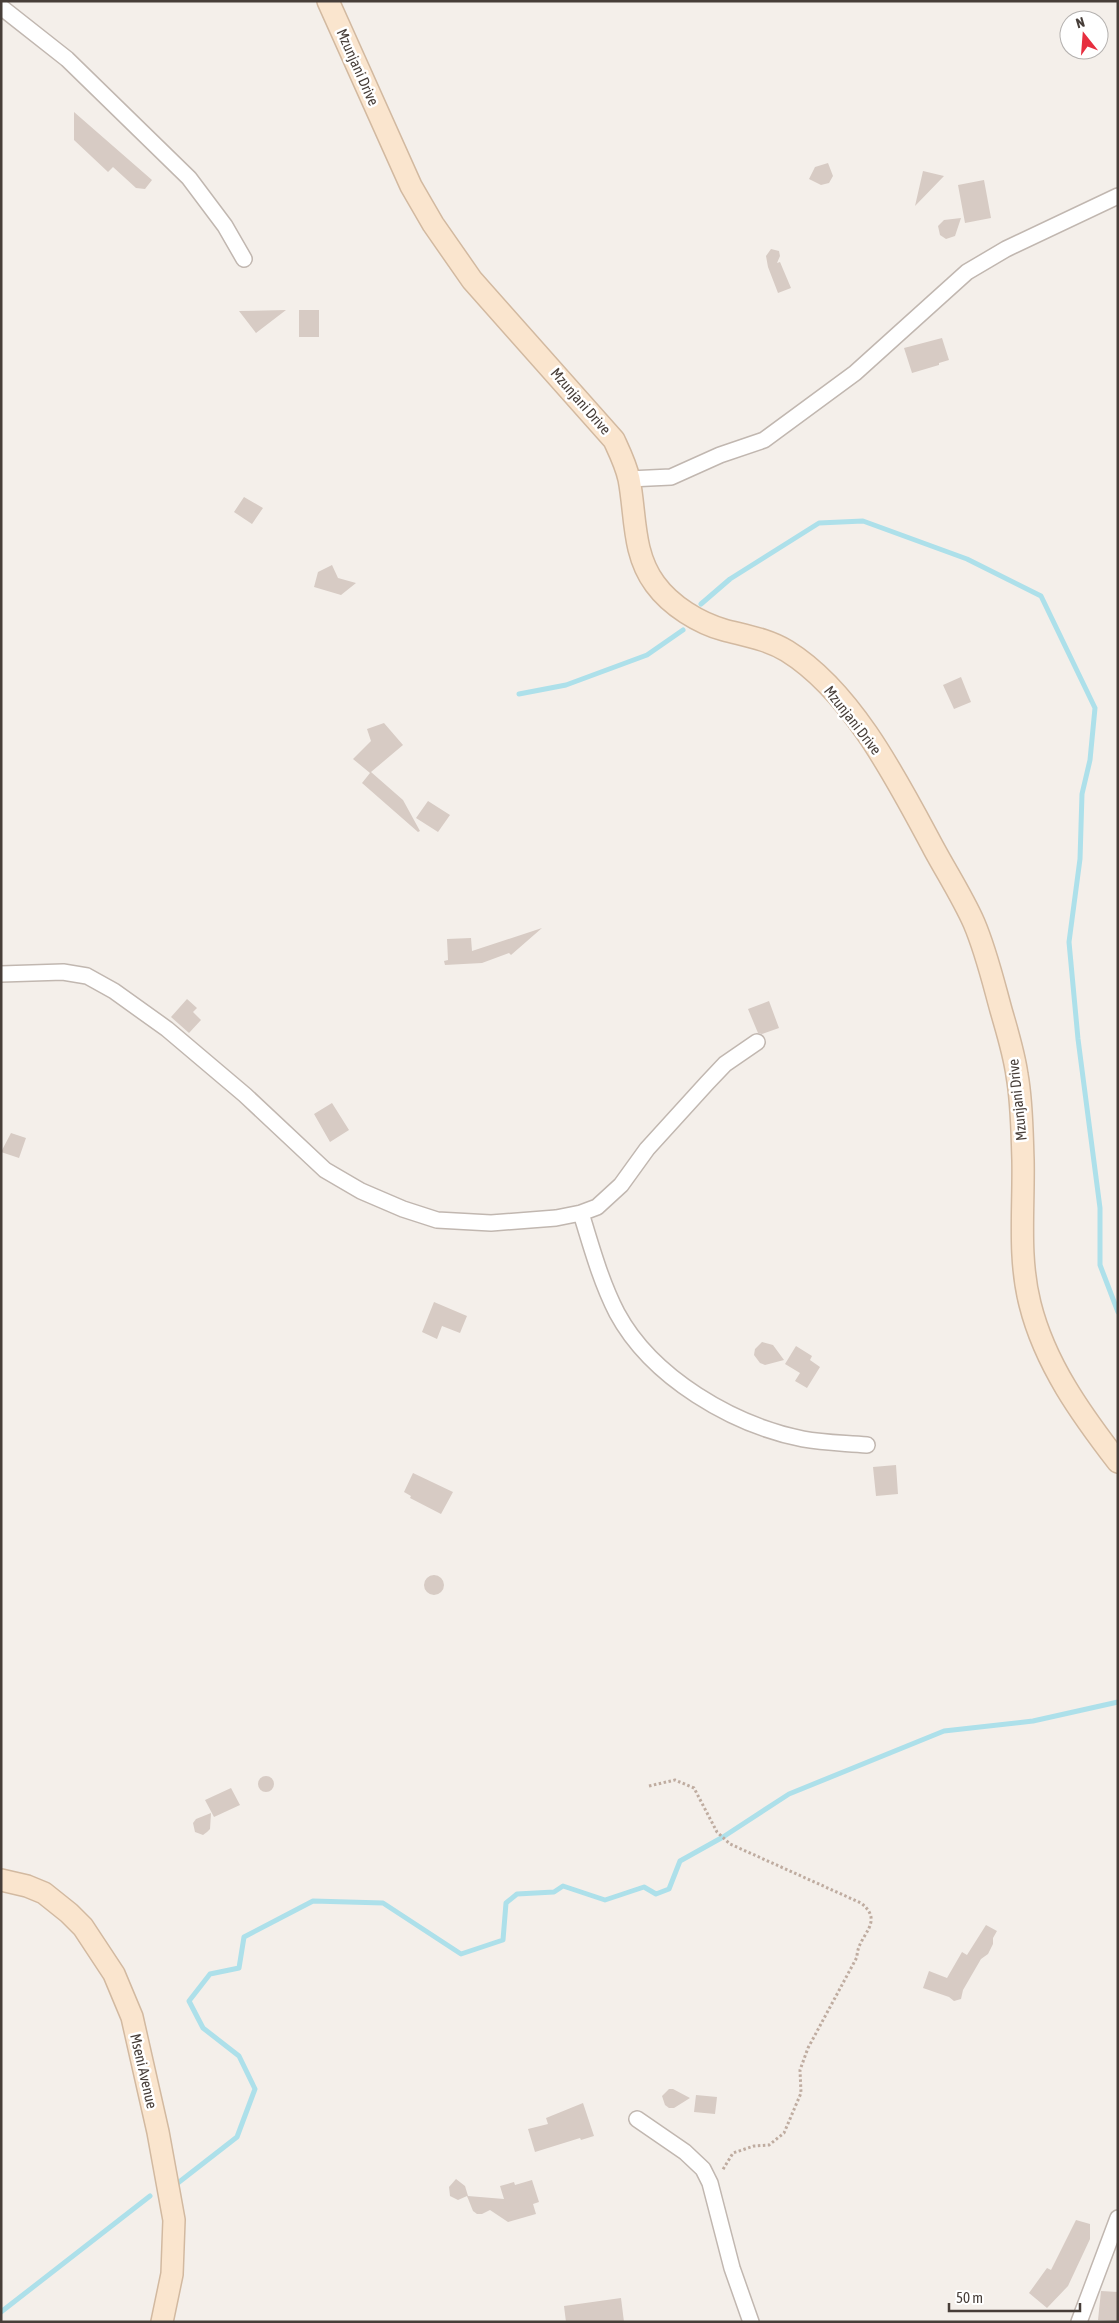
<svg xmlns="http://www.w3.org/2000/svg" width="1119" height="2323" font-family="'Asap Condensed',sans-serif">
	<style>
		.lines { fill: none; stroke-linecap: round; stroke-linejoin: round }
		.stream { stroke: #ade0ea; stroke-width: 5 }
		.building { fill: #d7cbc4 }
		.street-casing { stroke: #c1b7b0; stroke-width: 18 }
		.secondary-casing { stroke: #d2b9a0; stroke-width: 24 }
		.path { stroke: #bfaca0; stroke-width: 3; stroke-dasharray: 2.5 2.5; stroke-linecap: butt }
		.street { stroke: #fff; stroke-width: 15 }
		.secondary { stroke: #fae5ce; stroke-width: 21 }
		.labels { text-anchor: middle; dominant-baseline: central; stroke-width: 5; stroke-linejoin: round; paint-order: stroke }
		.street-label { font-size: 15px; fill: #473e39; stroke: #fff }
	</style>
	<rect width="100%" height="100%" fill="#f4efea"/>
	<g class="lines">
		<path class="stream" d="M701,604L730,579L819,523L863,521L967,559L1041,596L1095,708L1090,760L1082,794L1080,859L1069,942L1078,1039L1100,1208V1265L1118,1312
			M519,694L566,685L647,655L683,630
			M174,2186L237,2137L255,2089L239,2056L203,2028L189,2001L210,1974L239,1968L244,1937L313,1901L383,1903L461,1954L503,1940L506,1903L517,1894L554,1892L563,1886L605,1900L644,1887L656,1894L669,1889L680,1861L723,1837L789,1794L944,1731L1033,1721L1118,1702
			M1,2312L150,2196"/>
	</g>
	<path class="building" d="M74,112L152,180L145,189L136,188L113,167L108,172L74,140Z
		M828,163L833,176L829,183L821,185L809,179L815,167Z
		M923,171L944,176L915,206Z
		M984,180L991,218L965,223L958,185Z
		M961,218L955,236L946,239L940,235L938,226L944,220Z
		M771,249L779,251L780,256L777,263L780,262L791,288L778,293L768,267L766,256Z
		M286,310L256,333L239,311Z
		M299,310H319V337H299Z
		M942,338L949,360L939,363V365L912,373L904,348Z
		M244,497L263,508L252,524L234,512Z
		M332,565L338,578L356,583L341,595L314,587L318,572Z
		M961,677L971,702L954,709L943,685Z
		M384,723L403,745L371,772L403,800L420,831L418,832L362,783L370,773L353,759L371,741L367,729Z
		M428,801L450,815L438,832L416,818Z
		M542,928L511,955L509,953L482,963L445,965L444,961L448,960L447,939L471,938L472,951Z
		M187,999L197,1008L193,1012L201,1020L189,1033L171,1017Z
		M769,1001L779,1028L762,1034L758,1033L748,1009Z
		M332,1103L349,1130L330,1142L314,1114Z
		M11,1133L26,1138L19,1158L1,1152Z
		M434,1302L467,1316L460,1333L442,1326L437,1339L422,1332Z
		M762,1342L773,1345L784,1360L765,1365L760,1363L754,1355L755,1349Z
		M796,1346L812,1356L810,1360L820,1367L807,1388L795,1381L800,1373L785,1364Z
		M896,1465L898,1494L876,1496L873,1467Z
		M413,1473L453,1492L441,1514L410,1498L411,1496L404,1492Z
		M424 1585a10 10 0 1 1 20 0a10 10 0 1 1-20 0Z
		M258 1784a8 8 0 1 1 16 0a8 8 0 1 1-16 0Z
		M231,1788L240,1805L214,1817L205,1800Z
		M211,1813L210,1829L207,1832L203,1835L195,1832L193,1823L196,1819Z
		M986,1925L997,1931L993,1938V1944L988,1954L981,1959L963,1990L961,1999L954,2001L949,1997L923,1988L929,1971L947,1978L962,1952L967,1955Z
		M669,2089H673L690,2098L674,2108H669L665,2105L662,2096Z
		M696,2095L717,2097L715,2114L694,2112Z
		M583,2103L594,2136L581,2140L580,2138L535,2152L528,2129L548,2124L546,2118Z
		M456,2179L465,2186L468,2196L504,2199L500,2186L514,2182L515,2185L532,2180L539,2202L533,2204L536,2214L508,2222L490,2210L482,2214H477L473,2211L467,2196L458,2200L450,2196L449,2187Z
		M1076,2220L1090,2224V2239L1068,2286L1047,2308L1029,2293L1047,2268L1051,2270Z
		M1101,2291L1118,2292V2321L1098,2320Z
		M621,2298L624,2322H566L564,2306Z"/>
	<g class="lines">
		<defs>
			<path id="street" d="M1,7L67,59L189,178L225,226L244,259
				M629,479L671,477L720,455L764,440L855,373L967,272L1006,249L1118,196
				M1,974L63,972L87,976L114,991L167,1029L245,1095L325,1170L361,1191L403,1209L437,1220L491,1223L556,1218L581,1213L597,1207L621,1185L647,1149L707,1083L725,1064L757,1042
				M581,1213C591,1246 601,1282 617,1313C652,1378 733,1425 803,1439C824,1443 846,1443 867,1445
				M637,2119L685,2152L703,2169L710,2183L732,2268L751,2322
				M1079,2322L1118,2218"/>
			<path id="secondary" d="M328,1L411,186L433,224L472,280L614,440C620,453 626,465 629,479C636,515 632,553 655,584C671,606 699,623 724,630C747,636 767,639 787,651C853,692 898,782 934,849C947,873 963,898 974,923C986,951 993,981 1001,1010C1007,1031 1014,1053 1017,1075C1022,1102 1022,1132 1023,1160C1024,1208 1018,1257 1030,1304C1045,1364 1081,1414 1118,1462
				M1,1880L27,1886L44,1893L69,1913L83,1927L114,1974L132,2017L158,2132L174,2220L172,2274L162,2322"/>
		</defs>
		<use href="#street" class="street-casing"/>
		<use href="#secondary" class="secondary-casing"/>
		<path class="path" d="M649,1786L675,1780L694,1788L717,1832L730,1844L861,1903C886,1923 857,1935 857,1957L808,2048L800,2070L801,2093L784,2133L769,2145L754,2146L733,2153L722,2171"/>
		<use href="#street" class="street"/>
		<use href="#secondary" class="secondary"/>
	</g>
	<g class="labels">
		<g class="street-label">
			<text transform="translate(358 67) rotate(66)">Mzunjani Drive</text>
			<text transform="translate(581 401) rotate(49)">Mzunjani Drive</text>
			<text transform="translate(853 720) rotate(52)">Mzunjani Drive</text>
			<text transform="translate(1017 1100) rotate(-96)">Mzunjani Drive</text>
			<text transform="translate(144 2071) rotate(77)">Mseni Avenue</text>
		</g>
	</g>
	<rect width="1119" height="2323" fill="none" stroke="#473e39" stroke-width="5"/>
	<g transform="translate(1084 35) rotate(343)"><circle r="24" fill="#ffffff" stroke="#b5b2b0"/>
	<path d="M0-4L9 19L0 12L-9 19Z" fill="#e72e3f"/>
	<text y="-8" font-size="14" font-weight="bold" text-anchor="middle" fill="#473e39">N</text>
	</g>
	<path d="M949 2303v8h131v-8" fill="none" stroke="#473e39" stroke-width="2.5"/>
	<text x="956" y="2303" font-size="15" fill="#473e39" stroke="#ffffff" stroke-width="4" paint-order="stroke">50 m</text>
</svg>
